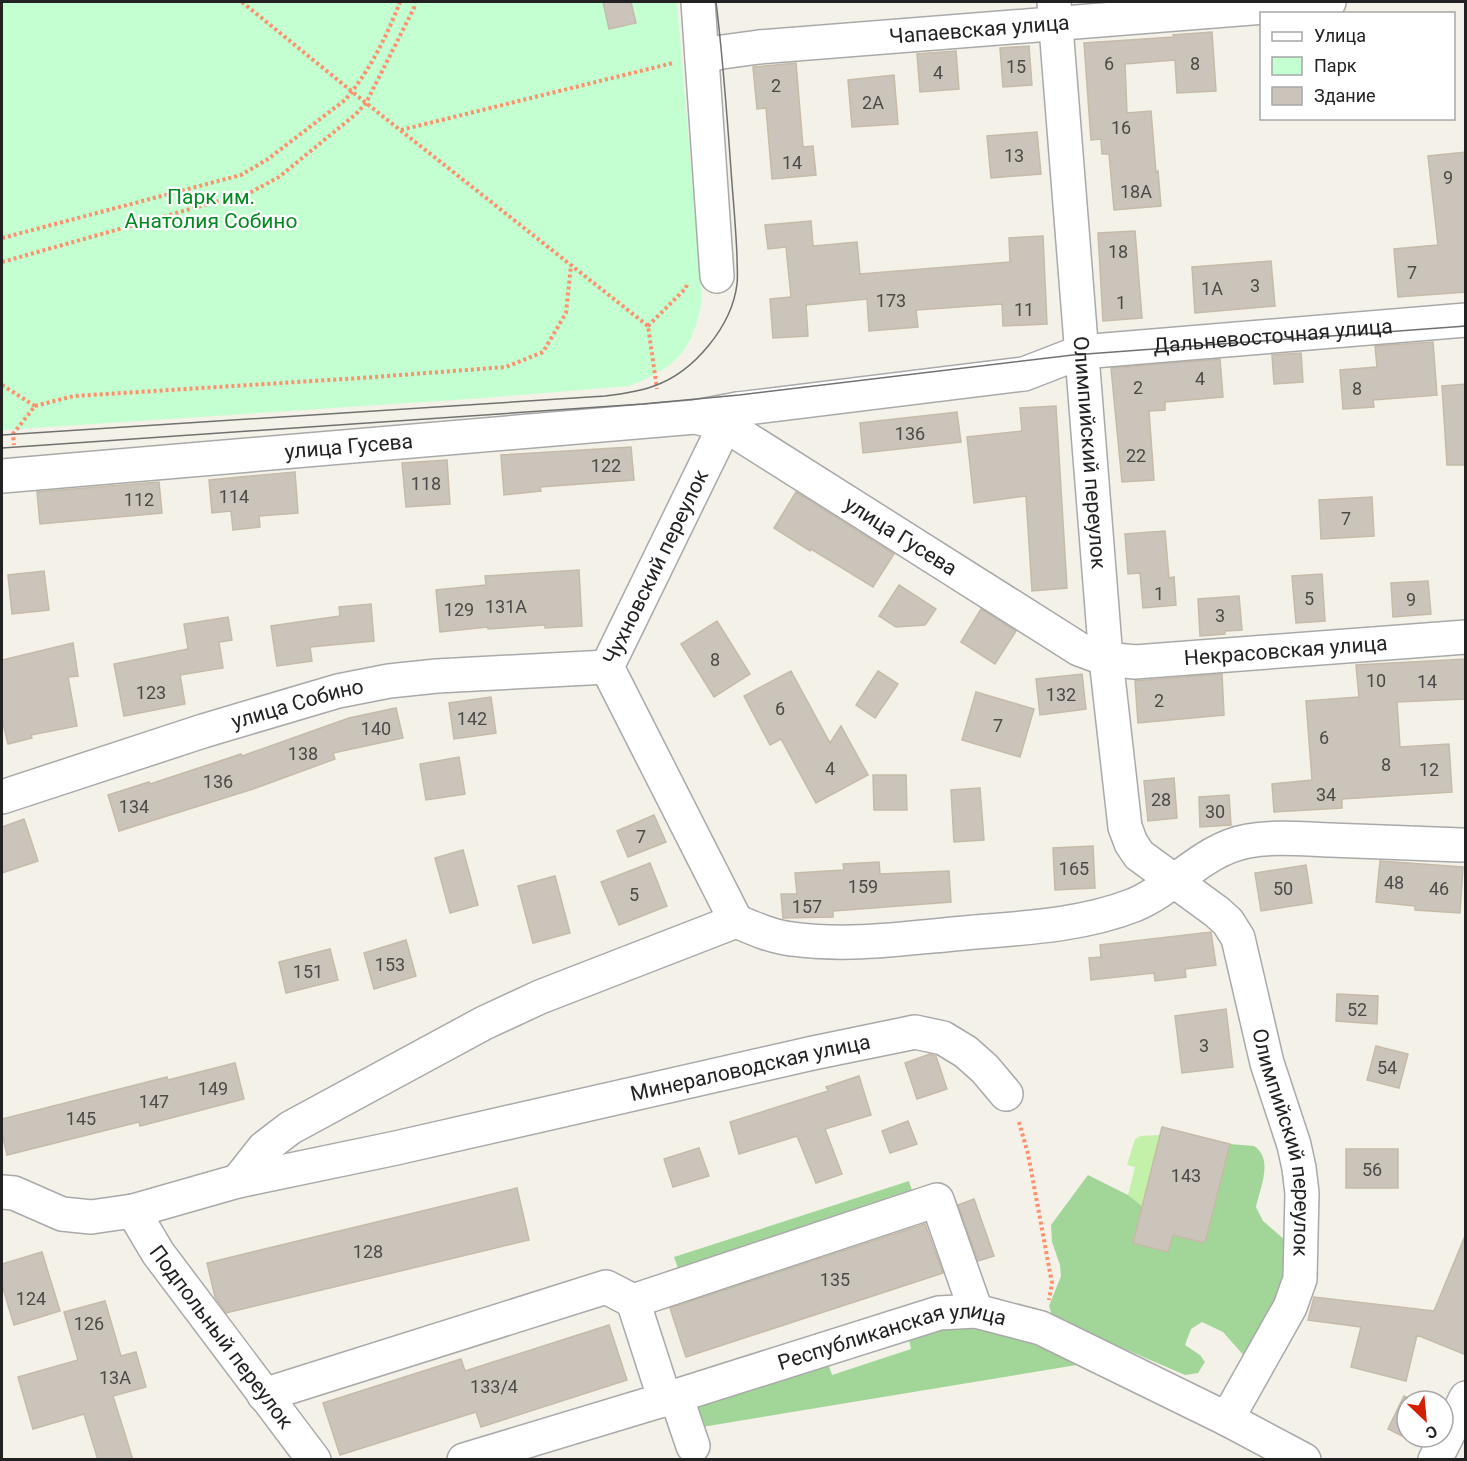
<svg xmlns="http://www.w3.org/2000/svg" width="1467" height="1461" font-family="Roboto,sans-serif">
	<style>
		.grass { fill: #c3f1aa }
		.forest { fill: #a2d699 }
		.park { fill: #c3ffd0 }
		.building { fill: #cbc4ba; stroke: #c6baa8; stroke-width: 1.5 }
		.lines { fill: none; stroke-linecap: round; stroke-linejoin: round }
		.minor-casing { stroke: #a9a9a9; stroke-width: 36 }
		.path { stroke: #ff906d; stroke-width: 4; stroke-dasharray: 3 3; stroke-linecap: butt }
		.minor { stroke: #fff; stroke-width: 33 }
		.tram { stroke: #707070; stroke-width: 1.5 }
		.labels { text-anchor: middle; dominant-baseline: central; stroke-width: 4.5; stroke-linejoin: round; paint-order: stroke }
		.number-label { font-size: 18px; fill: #4c4a48 }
		.street-label { font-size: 21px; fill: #222; stroke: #fff }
		.park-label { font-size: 21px; fill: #028920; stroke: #fff }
	</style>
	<rect width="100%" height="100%" fill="#f3f1e8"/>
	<path class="grass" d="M1160,1135L1142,1206L1128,1195L1135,1167L1127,1165L1135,1139L1140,1136Z"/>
	<path class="forest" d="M1230,1144L1254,1146C1274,1159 1260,1188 1256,1207L1263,1221L1285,1240L1291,1279L1245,1357L1223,1332L1202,1322L1191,1329L1185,1345L1200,1355L1205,1362L1198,1373L1185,1375L1053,1318L1049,1306L1061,1276L1060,1265L1052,1242L1051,1225L1088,1175L1128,1195L1142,1206L1133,1243L1168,1251L1173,1235L1205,1242Z
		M909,1181L914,1197L680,1274L674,1257Z
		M939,1325L1037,1337L1089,1363L696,1428L688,1405L827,1360L832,1375L911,1349L908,1335Z"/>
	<path class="park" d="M2,2H677L702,298C694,349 678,367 629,386L484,398L2,430Z"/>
	<path class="building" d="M603,2H631L636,23L609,29Z
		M1212,32L1216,91L1177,93L1175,60L1125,64L1127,113L1151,111L1156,172L1158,171L1161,206L1114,210L1109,154H1102L1101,139L1091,140L1084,43L1174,37L1173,35Z
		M1029,46L1032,85L1003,87L1000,48Z
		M956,51L959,89L920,92L917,54Z
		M796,63L803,147L813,146L816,175L772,179L766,108L757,109L753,67Z
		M894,75L898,124L852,127L848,80Z
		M1037,132L1041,174L991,178L987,136Z
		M1466,152V292L1398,297L1394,249L1438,245L1428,156Z
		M811,221L813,246L857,242L860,274L1010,262L1009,238L1043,236L1047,324L1003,326L1002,304L916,310L918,327L869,331L867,299L806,305L808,336L773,338L770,299L791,297L786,247L768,249L765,225Z
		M1135,231L1142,318L1103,321L1098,233Z
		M1271,261L1275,306L1195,313L1192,267Z
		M1433,342L1437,395L1373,400L1374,407L1343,409L1340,370L1377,367L1375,346Z
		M1301,353L1303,382L1274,384L1272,355Z
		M1220,359L1223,397L1165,402V410L1149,411L1154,480L1122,482L1111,368Z
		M1466,384V465H1447L1442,386Z
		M1056,406L1067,588L1032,591L1026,496L974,503L967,437L1022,431L1020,408Z
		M957,412L961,442L863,453L860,423Z
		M631,447L634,480L540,487L541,491L504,495L501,455Z
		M447,460L450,504L406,507L402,463Z
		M295,472L298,513L259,516L260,527L233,530L231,511L212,513L209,480Z
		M159,482L162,513L40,524L37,492Z
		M796,492L894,554L873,587L811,549L810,551L774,528Z
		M1372,497L1374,536L1321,539L1319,500Z
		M1165,531L1169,578L1174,577L1176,605L1143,608L1140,573L1128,574L1125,534Z
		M579,570L582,626L545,628V625L488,629V627L440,632L436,590L486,585L485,576Z
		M44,571L49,610L12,614L8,575Z
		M1322,574L1325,621L1296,623L1292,576Z
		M1428,581L1431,614L1393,617L1391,583Z
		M899,585L936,609L925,625L896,627L879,616Z
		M1239,596L1242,630L1225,631V634L1200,636L1198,599Z
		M371,604L374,641L310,647L312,661L277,666L271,626L340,616L339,607Z
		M981,609L1016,631L995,664L961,642Z
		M228,617L232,640L219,642L223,668L180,675L185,704L124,716L114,664L188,649L184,624Z
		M717,621L750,674L714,697L681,644Z
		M73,643L78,676L68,677L77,726L31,735L32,738L8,744L2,719V660Z
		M1466,659V699L1397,702L1400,747L1449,744L1452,792L1342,799V808L1274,812L1272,784L1312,780L1306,701L1359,697L1356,665Z
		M791,671L830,743L841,726L868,775L816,803L781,739L770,745L744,696Z
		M878,671L898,684L875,718L856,705Z
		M1082,674L1086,709L1040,715L1036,679Z
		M1222,674L1224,715L1138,723L1135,681Z
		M976,692L1034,709L1020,757L962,740Z
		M491,697L496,733L454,739L449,703Z
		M396,708L403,738L333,753L335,759L253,789L119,831L108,795L149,782L150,784L241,754L242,756L349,718Z
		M459,757L465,794L426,800L420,764Z
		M873,775H906L907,810H874Z
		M1174,778L1177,818L1148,821L1144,781Z
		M980,788L984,840L954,842L951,790Z
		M1229,795L1231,825L1200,827L1199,797Z
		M654,815L666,842L628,857L617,831Z
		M24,819L38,861L2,873V827Z
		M1093,846L1095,888L1055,890L1053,848Z
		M463,850L478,905L450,913L435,858Z
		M1380,861L1463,867L1460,913L1415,910V906L1376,902Z
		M879,862L880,874L949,871L951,902L833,911V917L783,918L781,894H797L795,873L844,870L843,864Z
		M650,863L667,906L619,925L601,882Z
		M1306,865L1312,903L1261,911L1255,873Z
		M555,876L570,933L533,943L518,886Z
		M1211,932L1216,965L1185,969L1186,977L1155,981L1154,973L1091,980L1089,958L1101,957L1100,945Z
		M406,940L416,976L374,989L364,953Z
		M330,949L338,980L286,993L279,962Z
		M1337,994L1378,996L1377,1024L1336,1021Z
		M1226,1009L1233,1067L1182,1073L1175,1016Z
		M1376,1046L1408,1054L1399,1088L1367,1080Z
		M930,1054L936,1056L947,1089L917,1099L905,1063Z
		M235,1063L244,1099L140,1126L139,1122L7,1155L2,1133V1119L167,1077L168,1080Z
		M859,1076L871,1115L825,1129L842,1174L816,1183L797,1136L739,1154L730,1122L828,1091L826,1087Z
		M908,1121L917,1144L890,1153L882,1131Z
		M1162,1127L1230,1144L1205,1243L1173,1235L1168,1252L1133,1243Z
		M699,1148L709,1176L673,1187L664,1159Z
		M1346,1149H1398V1188H1346Z
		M517,1188L529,1240L226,1313L215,1297L207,1263Z
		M974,1199L994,1256L978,1261L958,1205Z
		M925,1224L943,1273L686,1357L670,1308Z
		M1465,1236L1466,1355L1417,1335L1406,1381L1351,1367L1361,1327L1308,1320L1314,1297L1434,1311Z
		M42,1252L60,1311L14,1325L2,1285V1264Z
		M105,1301L121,1356L136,1352L146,1387L113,1396L133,1460H98L84,1414L33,1429L18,1377L78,1360L64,1312Z
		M609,1325L627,1380L481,1427L476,1412L340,1455L323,1403L461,1359L465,1371Z
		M1404,1396L1414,1401H1407V1437H1416L1414,1442L1388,1429Z"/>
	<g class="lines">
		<defs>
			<g id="minor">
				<path d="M698,2L717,276"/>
				<path id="s1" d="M1054,2L1106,659L1125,827L1131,843L1139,855L1217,912L1228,922L1238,938L1267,1063L1294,1145L1299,1168L1302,1193L1300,1279L1290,1307L1227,1419"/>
				<path id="s2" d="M702,57L722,52L759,47L1329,2"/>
				<path id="s3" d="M696,417L725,425L1079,649L1106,659L1135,662L1466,637"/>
				<path id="s4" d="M2,476L695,417L738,409L1024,374L1081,352L1466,320"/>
				<path id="s5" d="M2,797L203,731L338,691L389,681L437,676L607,667"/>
				<path id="s6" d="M736,921L607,667L725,425L738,409"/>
				<path d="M238,1181L264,1148L290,1128L484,1023L540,997L736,921C755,929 773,937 792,939C850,947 907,938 965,933C1022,928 1080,926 1134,905C1175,888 1203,849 1248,841C1275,836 1303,839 1330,840C1374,842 1418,843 1461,845"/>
				<path id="s7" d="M2,1192L14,1193L62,1214L91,1217L133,1211L238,1181L396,1148L813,1053L915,1032L943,1038L966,1052L985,1069L1006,1094"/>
				<path id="s8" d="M133,1211L158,1253L314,1460"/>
				<path d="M264,1395L606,1287L633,1301"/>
				<path d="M676,1396L693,1446"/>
				<path d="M665,1400L633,1301L937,1200L976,1311"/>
				<path id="s9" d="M464,1460L676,1396L939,1313L976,1311L1041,1328L1227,1419L1304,1460"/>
				<path d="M1435,1460L1466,1398"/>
			</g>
		</defs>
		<use href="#minor" class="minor-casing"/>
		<path class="path" d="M242,2L366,103L648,326L657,389
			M401,130L673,63
			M2,238L241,175L268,159L345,100C369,72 387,36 400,2
			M2,262L251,192L279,177L356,114L366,103L414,8L415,2
			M648,326L686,288L687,283
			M2,385L35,406L13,434L14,445
			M35,406L74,396L361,378L506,367L543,352L566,313L571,265
			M1019,1122L1028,1154L1052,1283L1049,1300"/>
		<use href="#minor" class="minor"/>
		<path class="tram" d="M2,435L605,396C622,394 638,392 654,386C694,372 732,326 737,284C738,276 737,266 737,257C736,228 733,199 731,170C727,114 723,58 716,2
			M2,448L643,404L739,395L1073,355L1466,326"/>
	</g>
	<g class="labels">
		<g class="number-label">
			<text x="1109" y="63">6</text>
			<text x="1195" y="63">8</text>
			<text x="1016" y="66">15</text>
			<text x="938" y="72">4</text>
			<text x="776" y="85">2</text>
			<text x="873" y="102">2А</text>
			<text x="1121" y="127">16</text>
			<text x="1014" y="155">13</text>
			<text x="792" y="162">14</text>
			<text x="1448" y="177">9</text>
			<text x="1136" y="191">18А</text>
			<text x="1118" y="251">18</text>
			<text x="1412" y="272">7</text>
			<text x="1255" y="285">3</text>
			<text x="1212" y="288">1А</text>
			<text x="891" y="300">173</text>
			<text x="1121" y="302">1</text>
			<text x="1024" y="309">11</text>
			<text x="1200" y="378">4</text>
			<text x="1138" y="387">2</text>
			<text x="1357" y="388">8</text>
			<text x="910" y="433">136</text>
			<text x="1136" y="455">22</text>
			<text x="606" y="465">122</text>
			<text x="426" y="483">118</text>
			<text x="234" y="496">114</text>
			<text x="139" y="499">112</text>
			<text x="1346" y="518">7</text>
			<text x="1159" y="593">1</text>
			<text x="1309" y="598">5</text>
			<text x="1411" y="599">9</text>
			<text x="506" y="606">131А</text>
			<text x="459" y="609">129</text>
			<text x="1220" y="615">3</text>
			<text x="715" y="659">8</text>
			<text x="1376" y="680">10</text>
			<text x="1427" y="681">14</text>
			<text x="151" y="692">123</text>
			<text x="1061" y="694">132</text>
			<text x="1159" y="700">2</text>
			<text x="780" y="708">6</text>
			<text x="472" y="718">142</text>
			<text x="998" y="725">7</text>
			<text x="376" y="728">140</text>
			<text x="1324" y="737">6</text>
			<text x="303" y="753">138</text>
			<text x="1386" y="764">8</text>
			<text x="830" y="768">4</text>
			<text x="1429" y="769">12</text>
			<text x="218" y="781">136</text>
			<text x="1326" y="794">34</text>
			<text x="1161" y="799">28</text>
			<text x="134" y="806">134</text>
			<text x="1215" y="811">30</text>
			<text x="641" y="836">7</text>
			<text x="1074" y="868">165</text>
			<text x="1394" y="882">48</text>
			<text x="863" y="886">159</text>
			<text x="1283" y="888">50</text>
			<text x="1439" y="888">46</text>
			<text x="634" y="894">5</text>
			<text x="807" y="906">157</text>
			<text x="390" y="964">153</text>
			<text x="308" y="971">151</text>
			<text x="1357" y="1009">52</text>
			<text x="1204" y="1045">3</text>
			<text x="1387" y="1067">54</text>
			<text x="213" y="1088">149</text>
			<text x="154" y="1101">147</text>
			<text x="81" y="1118">145</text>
			<text x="1372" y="1169">56</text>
			<text x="1186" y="1175">143</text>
			<text x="368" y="1251">128</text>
			<text x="835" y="1279">135</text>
			<text x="31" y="1298">124</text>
			<text x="89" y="1323">126</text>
			<text x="115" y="1377">13А</text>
			<text x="494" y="1386">133/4</text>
		</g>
		<g class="street-label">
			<text stroke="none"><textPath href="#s2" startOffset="279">Чапаевская улица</textPath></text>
			<text stroke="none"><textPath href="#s4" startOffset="1281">Дальневосточная улица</textPath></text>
			<text stroke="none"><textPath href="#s4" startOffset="348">улица Гусева</textPath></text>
			<text stroke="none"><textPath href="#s1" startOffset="452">Олимпийский переулок</textPath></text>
			<text stroke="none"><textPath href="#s3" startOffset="238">улица Гусева</textPath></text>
			<text stroke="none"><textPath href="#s6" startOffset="396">Чухновский переулок</textPath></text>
			<text stroke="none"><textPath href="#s3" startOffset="658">Некрасовская улица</textPath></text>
			<text stroke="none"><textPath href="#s5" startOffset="310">улица Собино</textPath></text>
			<text stroke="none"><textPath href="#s7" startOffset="770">Минераловодская улица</textPath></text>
			<text stroke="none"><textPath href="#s1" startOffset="1200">Олимпийский переулок</textPath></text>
			<text stroke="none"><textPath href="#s8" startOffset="154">Подпольный переулок</textPath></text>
			<text stroke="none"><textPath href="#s9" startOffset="447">Республиканская улица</textPath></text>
		</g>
		<g class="park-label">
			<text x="211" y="197">Парк им.<tspan x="211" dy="24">Анатолия Собино</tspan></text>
		</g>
	</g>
	<rect width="1467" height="1461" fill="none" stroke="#222222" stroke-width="6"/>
	<rect x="1260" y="12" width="195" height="108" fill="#ffffff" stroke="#a7a7a7" stroke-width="1.5"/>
	<rect x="1272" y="32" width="30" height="9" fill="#ffffff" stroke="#a7a7a7" stroke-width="1.5"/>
	<text x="1314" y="42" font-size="18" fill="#222222">Улица</text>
	<rect x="1272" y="57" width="30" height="18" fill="#c3ffd0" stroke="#a7a7a7" stroke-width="1.5"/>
	<text x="1314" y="72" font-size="18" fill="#222222">Парк</text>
	<rect x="1272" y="87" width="30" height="18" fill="#cbc4ba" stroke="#a7a7a7" stroke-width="1.5"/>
	<text x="1314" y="102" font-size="18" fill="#222222">Здание</text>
	<g transform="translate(1425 1419) rotate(154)"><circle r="28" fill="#ffffff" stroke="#a7a7a7" stroke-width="1.5"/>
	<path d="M0-4.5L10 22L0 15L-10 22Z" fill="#d41e00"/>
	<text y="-9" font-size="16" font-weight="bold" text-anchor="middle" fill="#222222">С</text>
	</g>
</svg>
